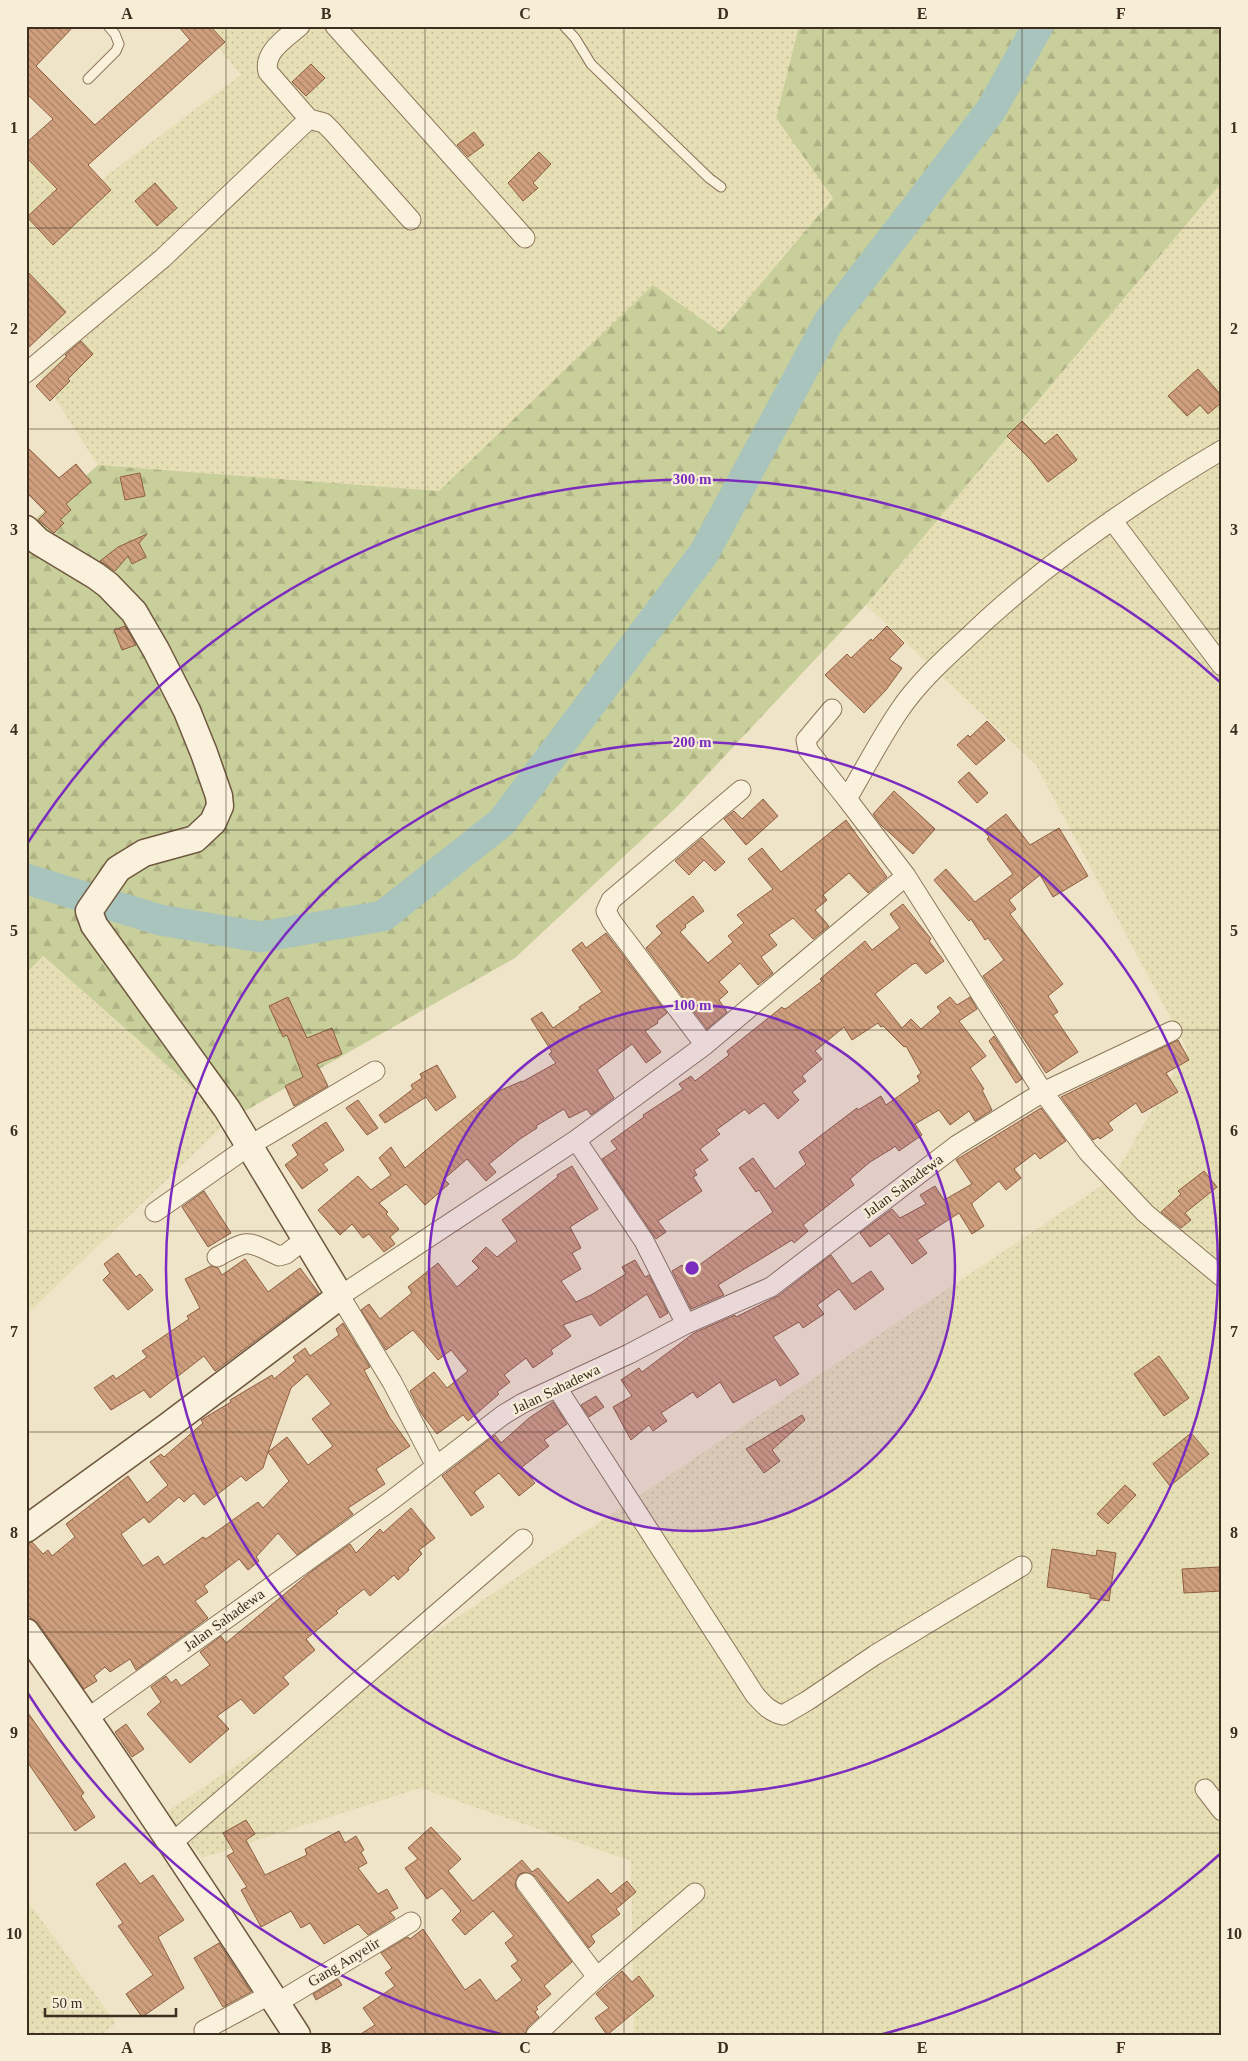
<svg xmlns="http://www.w3.org/2000/svg" width="1248" height="2061" font-family="Georgia,serif">
	<style>
		.farmland { fill: url(#farmland-dots) }
		.forest { fill: url(#forest-firs) }
		.lines { fill: none; stroke-linecap: round; stroke-linejoin: round }
		.river { stroke: #a9c4bc; stroke-width: 31 }
		.building { fill: url(#building-back-hatch); stroke: #8d5f41; fill-rule: evenodd }
		.lane-casing { stroke: #8d765c; stroke-width: 11 }
		.street-casing { stroke: #8d765c; stroke-width: 21 }
		.secondary-casing { stroke: #6f573f; stroke-width: 29 }
		.lane { stroke: #faf1dc; stroke-width: 9 }
		.street { stroke: #faf1dc; stroke-width: 19 }
		.secondary { stroke: #faf1dc; stroke-width: 26 }
		.grid { fill: none; stroke: #3d2e20; stroke-width: 1; stroke-opacity: 0.55 }
		.ring { fill: none; stroke: #7b2cbf; stroke-width: 2.5 }
		.labels { text-anchor: middle; dominant-baseline: central; stroke-width: 4.5; stroke-linejoin: round; paint-order: stroke }
		.street-label { font-size: 15px; fill: #3d2e20; stroke: #f7eed8 }
		.centre { fill: #7b2cbf; stroke: #f7eed8; stroke-width: 2.5 }
		.ring-label { font-size: 15px; text-anchor: middle; font-weight: bold; fill: #7b2cbf; stroke: #f7eed8; stroke-width: 4.5; stroke-linejoin: round; paint-order: stroke }
		.neatline { fill: none; stroke: #3d2e20; stroke-width: 2 }
		.grid-label { font-size: 16px; text-anchor: middle; font-weight: bold; fill: #3d2e20 }
	</style>
	<defs>
		<pattern id="farmland-dots" width="8" height="8" patternUnits="userSpaceOnUse" patternTransform="scale(1.25)"><rect width="8" height="8" fill="#e6deb5"/><path d="M2 2h.1M6 6h.1" fill="none" stroke="#c6bf9b" stroke-width="1.8" stroke-linecap="round"/></pattern>
		<pattern id="forest-firs" width="22" height="20" patternUnits="userSpaceOnUse" patternTransform="scale(1.25)"><rect width="22" height="20" fill="#c9cf9b"/><path d="M5 1l3.5 6h-7zM16 11l3.5 6h-7z" fill="#aeb285"/></pattern>
		<pattern id="building-back-hatch" width="6" height="6" patternUnits="userSpaceOnUse" patternTransform="scale(1.25)"><rect width="6" height="6" fill="#cf9f7d"/><path d="M-1 5l2 2M0 0l6 6M5-1l2 2" fill="none" stroke="#a98266"/></pattern>
	</defs>
	<rect width="100%" height="100%" fill="#f0e4c8"/>
	<path class="farmland" d="M201,26H799L776,118L833,197L720,332L653,286L439,491L98,465L39,374L65,349L26,307V160L35,154L77,198L241,75Z
		M1222,182V2035H634L631,1861L420,1788L202,1858L165,1813L1113,1178L1187,1049L1036,765L866,605Z
		M42,956L229,1120L26,1315V973Z
		M26,1899L116,2023L101,2035H26Z"/>
	<path class="forest" d="M799,26H1222V182L866,605L678,806L515,958L229,1120L43,956L26,973V527L98,465L439,491L653,285L720,332L833,198L776,118Z"/>
	<g class="lines">
		<path class="river" d="M26,879L160,920L260,937L383,916L502,822L704,553L829,321L991,110L1038,26"/>
	</g>
	<path class="building" d="M26,26H74L36,66L95,125L190,40L178,26H210L225,42L88,165L111,190L53,245L27,217L57,189L26,157V143L53,119L26,93Z
		M311,64L325,78L306,96L292,82Z
		M474,132L484,145L468,157L457,145Z
		M539,152L551,164L533,183L538,188L523,201L508,183Z
		M155,183L177,208L157,226L135,201Z
		M26,270L66,312L26,350Z
		M81,341L93,354L68,379L70,381L50,401L36,386L67,356L65,355Z
		M1198,369L1222,396V402L1208,414L1200,405L1187,416L1168,396Z
		M1022,421L1045,444L1057,434L1077,460L1048,482L1031,460L1007,436Z
		M26,446L59,478L76,464L91,482L66,504L71,510L60,520L64,523L54,533L38,520L46,512L26,492Z
		M140,473L145,496L125,500L120,477Z
		M147,534L139,543L146,557L132,564L128,556L115,571L100,561L118,547Z
		M125,626L136,645L122,650L114,630Z
		M887,626L904,643L889,659L902,668L886,690L864,713L825,675L847,654L851,658L871,639L872,641Z
		M987,721L1005,740L976,765L957,745L968,735L970,737Z
		M969,772L988,793L977,803L958,782Z
		M894,791L935,829L913,854L881,825L873,814Z
		M763,799L778,816L746,845L724,819L734,811L742,819Z
		M1006,814L1030,845L1059,828L1088,876L1053,897L1040,875L1009,900L1016,909L1010,914L1063,984L1048,996L1058,1012L1053,1015L1078,1052L1046,1073L983,976L1004,960L988,938L985,940L971,919L969,921L934,880L946,869L975,902L1013,874L987,839L989,837L984,831Z
		M846,820L887,877L868,893L849,873L823,895L827,900L815,910L829,926L813,939L793,918L769,935L777,945L761,957L773,973L758,985L740,963L719,982L728,992L719,1000L727,1012L707,1029L646,948L662,933L656,926L693,896L704,911L685,925L686,927L680,932L708,963L733,942L728,936L744,923L737,915L773,889L748,859L762,848L781,872Z
		M702,838L725,862L715,871L704,860L689,875L675,861Z
		M903,904L931,939L929,941L944,961L926,974L916,963L913,964L875,994L902,1028L911,1019L921,1029L941,1012L937,1007L950,997L957,1005L970,997L977,1009L959,1021L986,1056L970,1068L984,1089L982,1090L992,1110L975,1121L969,1111L950,1125L939,1110L915,1124L922,1135L899,1151L895,1146L893,1148L870,1162L850,1179L854,1185L803,1225L808,1231L794,1243L792,1240L718,1285L724,1295L691,1309L672,1271L682,1265L688,1273L773,1212L759,1190L756,1192L739,1168L753,1158L775,1189L806,1164L799,1152L857,1108L858,1110L881,1096L886,1105L920,1081L917,1076L921,1073L906,1046L904,1047L883,1026L881,1027L878,1023L852,1040L844,1027L815,1051L822,1059L802,1076L806,1081L792,1092L799,1100L778,1119L764,1103L749,1114L745,1109L716,1130L720,1134L700,1149L708,1160L694,1170L697,1175L693,1177L702,1191L658,1221L666,1232L656,1239L602,1159L617,1149L611,1141L644,1117L643,1115L683,1089L679,1084L691,1076L695,1081L729,1055L727,1051L782,1007L784,1009L787,1008L822,981L820,979L865,941L872,950L900,928L890,914Z
		M606,933L667,1013L657,1021L658,1023L645,1031L661,1052L646,1063L632,1044L597,1070L614,1098L591,1115L587,1109L569,1118L564,1109L536,1126L537,1128L520,1139L489,1164L496,1172L486,1181L467,1159L444,1179L449,1184L425,1205L406,1184L379,1203L388,1212L386,1214L399,1229L390,1237L395,1244L384,1252L369,1234L363,1238L352,1224L340,1235L318,1210L358,1176L371,1190L391,1175L379,1158L391,1147L405,1168L494,1093L522,1081V1082L556,1063L549,1054L552,1052L531,1019L542,1012L553,1028L580,1009L579,1007L602,992L572,950L582,942L586,948Z
		M288,997L307,1038L332,1028L342,1054L317,1064L328,1086L294,1106L285,1086L303,1077L287,1035L283,1037L269,1006Z
		M994,1036L1022,1079L1016,1083L989,1041Z
		M1178,1040L1189,1060L1166,1073L1178,1092L1142,1113L1136,1103L1108,1123L1113,1130L1100,1139L1098,1137L1093,1140L1061,1097Z
		M437,1065L456,1097L436,1111L426,1097L385,1123L379,1115L413,1089L411,1085L422,1078L420,1074Z
		M358,1100L378,1128L367,1135L346,1108Z
		M1041,1108L1066,1141L1040,1159L1035,1153L1014,1169L1021,1178L1006,1190L999,1181L972,1203V1205L984,1226L972,1234L959,1213L917,1240L927,1253L912,1264L889,1233L870,1247L860,1233L892,1209L900,1218L926,1204L920,1195L935,1186L944,1200L972,1184L956,1160Z
		M326,1122L344,1150L323,1164L328,1170L302,1189L285,1165L298,1155L292,1145Z
		M572,1166L598,1209L570,1227L581,1248L572,1253L581,1269L561,1281L576,1302L591,1295L626,1274L622,1267L635,1260L645,1277L649,1275L668,1313L660,1318L647,1294L600,1326L592,1314L563,1325L571,1336L551,1350L553,1354L533,1368L526,1358L504,1375L510,1382L497,1392L499,1394L468,1421L463,1415L437,1434L421,1413L410,1391L434,1372L447,1388L468,1371L451,1350L438,1360L413,1330L386,1350L361,1310L369,1304L380,1319L412,1293L408,1287L438,1263L457,1287L479,1268L472,1261L486,1247L497,1257L517,1241L502,1220L558,1177L557,1175Z
		M1204,1171L1217,1187L1185,1213L1191,1220L1181,1228L1161,1212L1181,1194L1178,1191Z
		M204,1191L231,1233L208,1247L182,1207Z
		M118,1253L136,1277L140,1274L153,1290L128,1310L103,1280L110,1273L104,1264Z
		M831,1255L852,1284L871,1271L884,1289L855,1310L839,1289L817,1305L824,1314L803,1328L799,1322L773,1337L799,1374L780,1386L776,1379L733,1403L720,1382L697,1398L693,1392L661,1413L667,1421L653,1431L649,1425L631,1440L613,1407L632,1396L621,1380L639,1368L642,1372L694,1333L735,1315L736,1317L778,1296Z
		M245,1259L268,1292L300,1268L319,1293L215,1371L204,1356L150,1398L144,1390L111,1410L94,1388L113,1375L116,1379L147,1357L142,1351L189,1319L187,1316L200,1308L185,1279L211,1266L218,1268L222,1275Z
		M343,1323L370,1367L364,1370L390,1418L410,1446L376,1469L385,1484L348,1508L353,1514L297,1555L278,1533L256,1557L259,1561L248,1570L239,1559L204,1586L208,1592L195,1601L208,1618L136,1670L130,1659L110,1672L105,1667L94,1676L97,1681L84,1689L38,1623L26,1614V1544L32,1542L43,1554L48,1550L52,1556L75,1537L66,1524L128,1476L147,1503L168,1485L150,1462L161,1454L164,1457L203,1423L201,1420L231,1402L230,1400L272,1375L274,1379L296,1361L293,1357L305,1348L310,1356L339,1335L336,1329ZM307,1374L331,1404L312,1419L333,1446L308,1465L287,1437L268,1452L291,1388ZM268,1452L289,1481L263,1508L258,1502L206,1539L203,1537L164,1565L158,1556L143,1566L121,1534L144,1517L149,1523L179,1497L184,1502L194,1493L204,1505L241,1476L246,1481L263,1468Z
		M1159,1356L1189,1398L1164,1416L1134,1374Z
		M596,1396L604,1407L589,1417L581,1405Z
		M553,1402L567,1424L544,1440L549,1446L522,1467L535,1483L519,1496L499,1473L474,1492L484,1507L471,1516L442,1476L495,1435L501,1443L529,1418Z
		M802,1415L805,1420L772,1450L780,1461L764,1473L746,1449Z
		M1191,1433L1209,1454L1170,1486L1153,1464Z
		M1125,1485L1136,1495L1108,1524L1097,1514Z
		M411,1508L435,1538L419,1550L422,1554L408,1568L409,1570L398,1580L394,1575L370,1596L364,1589L336,1611L338,1613L306,1639L315,1650L283,1677L289,1684L254,1714L241,1699L217,1716L229,1729L190,1763L147,1714L161,1702L151,1687L166,1676L171,1683L176,1679L181,1686L210,1665L200,1652L221,1636L226,1643L312,1571L350,1544L356,1553L380,1529L383,1533Z
		M1052,1549L1096,1556L1097,1550L1116,1553L1109,1601L1090,1598V1594L1047,1587Z
		M1219,1567L1221,1591L1184,1593L1182,1569Z
		M26,1710L84,1793L81,1796L95,1817L75,1831L26,1760Z
		M126,1724L144,1749L132,1757L115,1732Z
		M246,1820L255,1834L246,1840L265,1875L307,1855L305,1849L339,1831L345,1843L356,1836L364,1850L361,1852L367,1863L358,1868L378,1894L387,1889L398,1908L390,1912L395,1918L368,1935L358,1924L324,1944L310,1923L301,1928L291,1911L261,1927L241,1890L247,1887L227,1856L234,1852L223,1833Z
		M431,1827L461,1859L448,1871L473,1901L522,1860L532,1872L538,1868L568,1903L598,1879L611,1894L627,1881L636,1892L616,1909L620,1914L591,1936L595,1942L589,1948L535,1876L525,1872L519,1874L515,1884L517,1890L572,1962L544,1986L551,1994L536,2007L538,2009L535,2012L539,2017L528,2027L525,2035H359L375,2025L363,2008L395,1986L385,1973L392,1968L381,1953L408,1937L410,1939L423,1929L465,1990L480,1979L496,2001L522,1980L511,1966L518,1961L505,1943L514,1936L493,1911L465,1935L452,1920L461,1911L442,1888L427,1899L405,1868L418,1859L408,1848Z
		M125,1863L140,1884L153,1875L184,1920L158,1937L184,1988L142,2017L126,1994L153,1975L118,1926L123,1923L96,1884Z
		M219,1943L251,1992L223,2007L194,1958Z
		M622,1971L632,1982L639,1976L654,1996L607,2035L595,2018L609,2008L596,1994Z
		M338,1979L342,1985L316,2000L313,1994Z"/>
	<g class="lines">
		<defs>
			<path id="lane" d="M564,26L575,38L591,64L709,178L721,187
				M88,79L116,51L119,44L115,34L108,26"/>
			<path id="street" d="M335,26L525,238
				M309,119L324,123L332,131L411,220
				M26,373L163,258L309,119L268,72C263,52 286,38 300,26
				M1222,450C1130,504 1043,565 966,639C942,661 917,684 899,711C880,739 864,770 847,799L906,876L1043,1092L1088,1152L1145,1213L1222,1277
				M1112,520L1222,666
				M832,709L806,740L808,750L847,799
				M705,1045L612,922L606,911L611,900L741,790
				M576,1140L644,1241L686,1324
				M155,1212L249,1146L375,1071
				M217,1257C250,1239 245,1240 279,1256L286,1254L304,1240
				M557,1388L755,1695C764,1705 770,1712 783,1715L807,1701L875,1655L1022,1566
				M436,1466L392,1382L340,1296L576,1140L705,1045L906,876
				M88,1718L388,1503L503,1415L523,1403L629,1354L686,1324L771,1287L957,1145L1043,1092L1172,1031
				M1205,1789L1222,1811
				M172,1843L523,1539
				M526,1883L597,1977
				M277,2003L411,1922
				M204,2030L271,1994
				M536,2035L597,1977L695,1893"/>
			<path id="secondary" d="M26,529L38,541L96,576L108,585L134,612L156,650L187,711L204,753L219,796L220,806L213,822L195,839L144,853L118,869L89,911L94,925L227,1109L340,1296L168,1426L26,1529
				M26,1632C120,1764 209,1899 297,2035"/>
		</defs>
		<use href="#lane" class="lane-casing"/>
		<use href="#street" class="street-casing"/>
		<use href="#secondary" class="secondary-casing"/>
		<use href="#lane" class="lane"/>
		<use href="#street" class="street"/>
		<use href="#secondary" class="secondary"/>
	</g>
	<path class="grid" d="M226,26V2035M425,26V2035M624,26V2035M823,26V2035M1022,26V2035M26,228H1222M26,429H1222M26,629H1222M26,830H1222M26,1030H1222M26,1231H1222M26,1432H1222M26,1632H1222M26,1833H1222"/>
	<circle cx="692" cy="1268" r="263" fill="#7b2cbf" fill-opacity=".12"/>
	<g class="ring">
		<circle cx="692" cy="1268" r="263"/>
		<circle cx="692" cy="1268" r="526"/>
		<path d="M1220 1854A789 789 0 0 1 883 2034M501 2034A789 789 0 0 1 27 1692M27 844A789 789 0 0 1 1220 682"/>
	</g>
	<g class="labels">
		<g class="street-label">
			<text transform="translate(903 1186) rotate(-37)">Jalan Sahadewa</text>
			<text transform="translate(556 1389) rotate(-26)">Jalan Sahadewa</text>
			<text transform="translate(224 1620) rotate(-36)">Jalan Sahadewa</text>
			<text transform="translate(344 1962) rotate(-31)">Gang Anyelir</text>
		</g>
	</g>
	<circle cx="692" cy="1268" r="8" class="centre"/>
	<g class="ring-label">
		<text x="692" y="484">300 m</text>
		<text x="692" y="747">200 m</text>
		<text x="692" y="1010">100 m</text>
	</g>
	<rect width="1248" height="2061" fill="none" stroke="#f7eed8" stroke-width="55"/>
	<path d="M45 2008v8h131v-8" fill="none" stroke="#3d2e20" stroke-width="2.5"/>
	<text x="52" y="2008" font-size="15" fill="#3d2e20" stroke="#f7eed8" stroke-width="4" paint-order="stroke">50 m</text>
	<rect x="28" y="28" width="1192" height="2006" class="neatline"/>
	<g class="grid-label">
		<text x="127" y="19">A</text>
		<text x="326" y="19">B</text>
		<text x="525" y="19">C</text>
		<text x="723" y="19">D</text>
		<text x="922" y="19">E</text>
		<text x="1121" y="19">F</text>
		<text x="14" y="133">1</text>
		<text x="1234" y="133">1</text>
		<text x="14" y="334">2</text>
		<text x="1234" y="334">2</text>
		<text x="14" y="535">3</text>
		<text x="1234" y="535">3</text>
		<text x="14" y="735">4</text>
		<text x="1234" y="735">4</text>
		<text x="14" y="936">5</text>
		<text x="1234" y="936">5</text>
		<text x="14" y="1136">6</text>
		<text x="1234" y="1136">6</text>
		<text x="14" y="1337">7</text>
		<text x="1234" y="1337">7</text>
		<text x="14" y="1538">8</text>
		<text x="1234" y="1538">8</text>
		<text x="14" y="1738">9</text>
		<text x="1234" y="1738">9</text>
		<text x="14" y="1939">10</text>
		<text x="1234" y="1939">10</text>
		<text x="127" y="2053">A</text>
		<text x="326" y="2053">B</text>
		<text x="525" y="2053">C</text>
		<text x="723" y="2053">D</text>
		<text x="922" y="2053">E</text>
		<text x="1121" y="2053">F</text>
	</g>
</svg>
